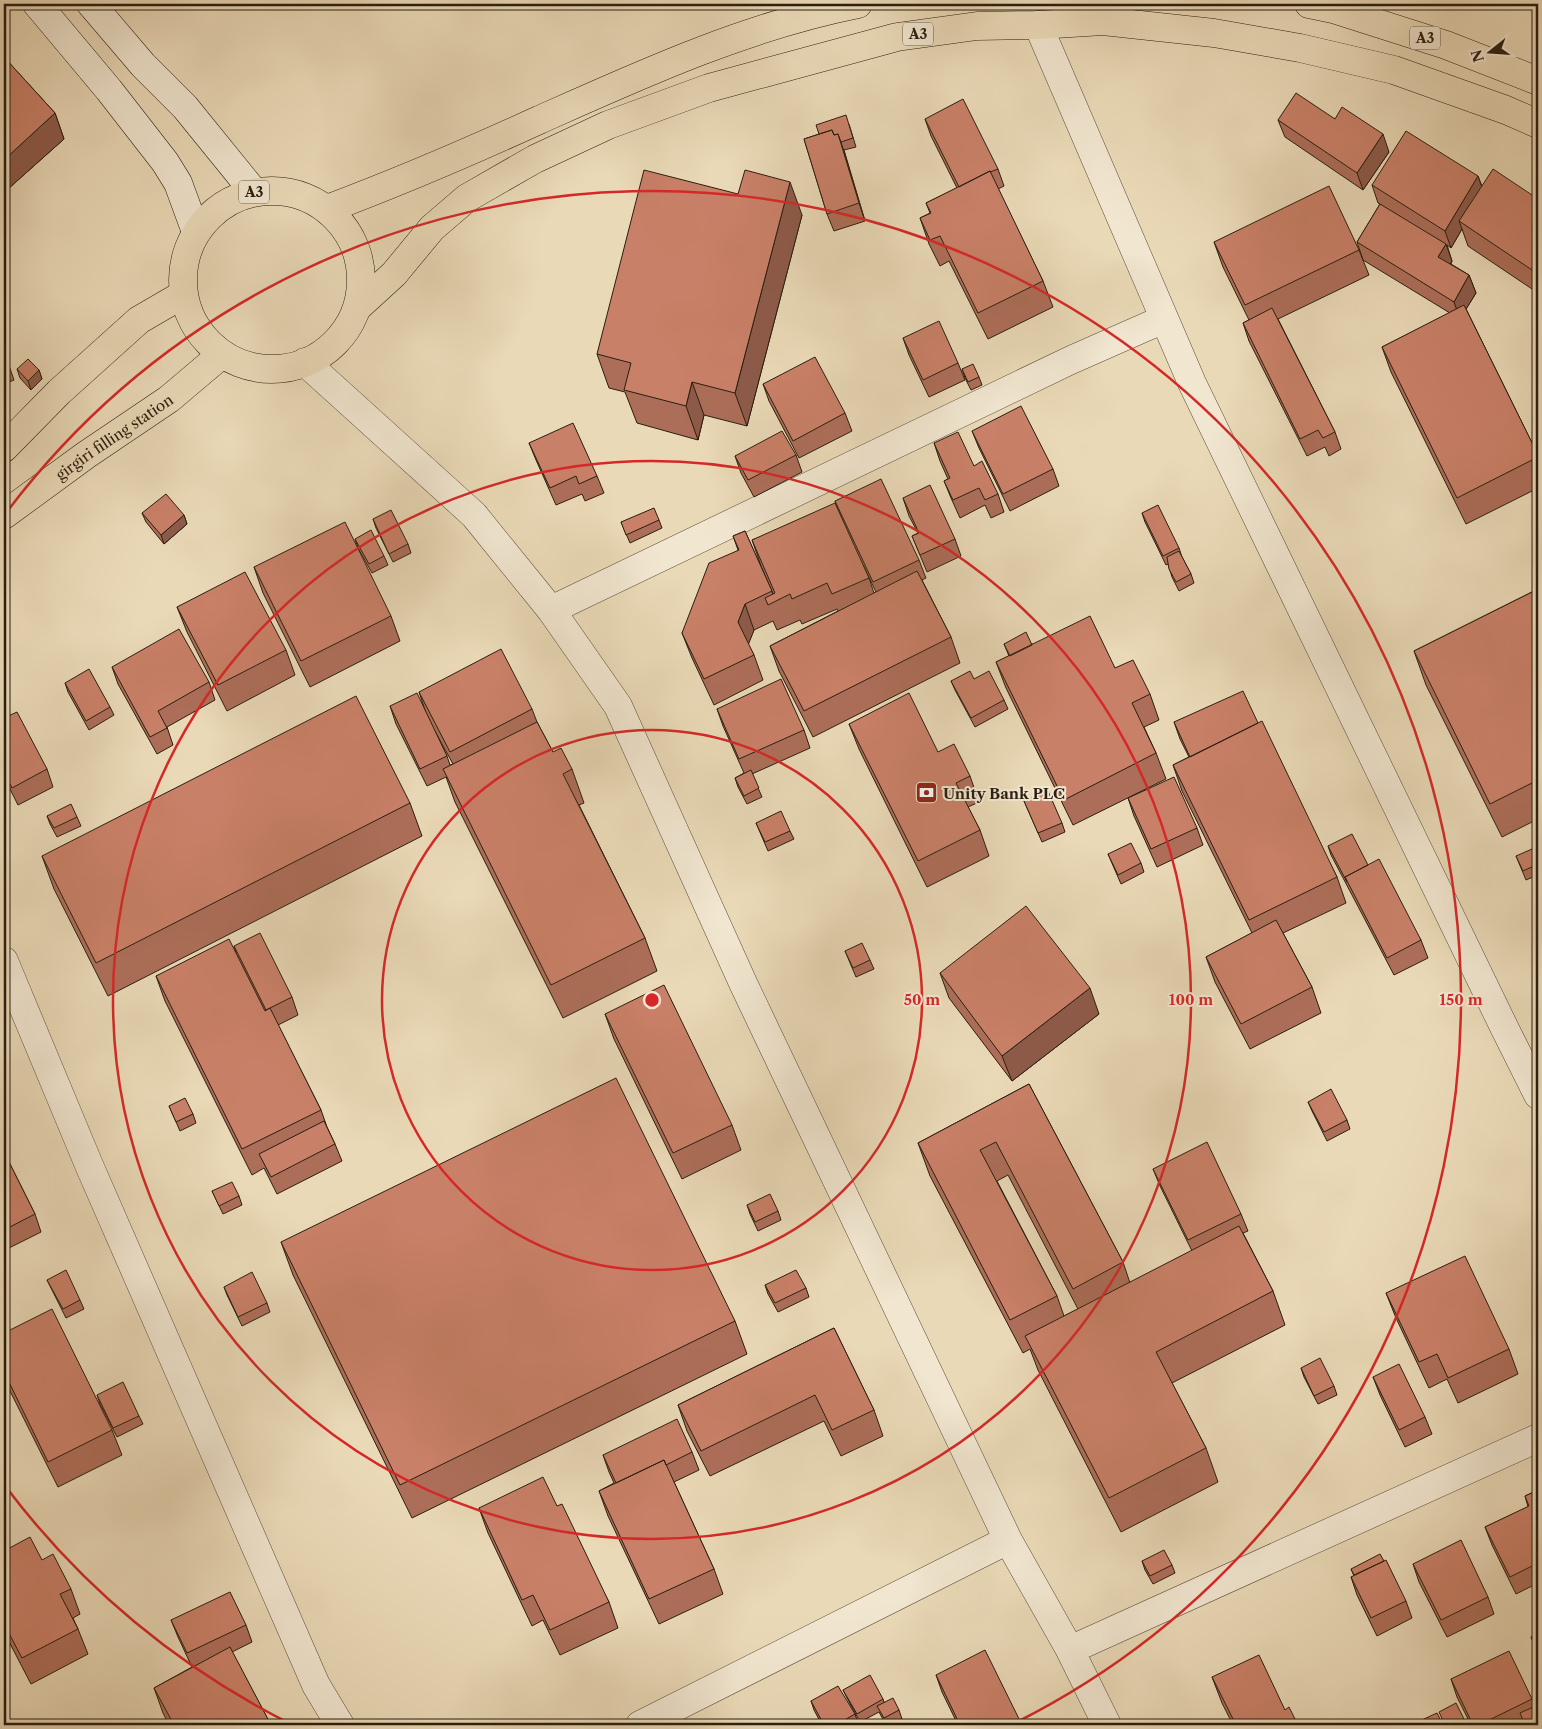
<svg xmlns="http://www.w3.org/2000/svg" width="1542" height="1729" font-family="'Libre Caslon Text',serif">
	<style>
		.lines { fill: none; stroke-linecap: round; stroke-linejoin: round }
		.street-casing { stroke: #594d3a; stroke-width: 29 }
		.secondary-casing { stroke: #291e10; stroke-width: 29 }
		.highway-casing { stroke: #291e10; stroke-width: 29 }
		.street { stroke: #f1e6d0; stroke-width: 28 }
		.secondary { stroke: #f1e6d0; stroke-width: 28 }
		.highway { stroke: #ead9b7; stroke-width: 28 }
		.wall { fill: #ad6e59; stroke: #291e10; fill-rule: evenodd }
		.shaded-wall { fill: #8d5a49; stroke: #291e10 }
		.building { fill: #c98068; stroke: #291e10 }
		.ring { fill: none; stroke: #d62828; stroke-width: 2.5 }
		.labels { text-anchor: middle; dominant-baseline: central; stroke-width: 4; stroke-linejoin: round; paint-order: stroke }
		.shield { fill: #f1e6d0; stroke: #655a4a; stroke-width: 1 }
		.shield-label { font-size: 14px; font-weight: bold; fill: #291e10 }
		.street-label { font-size: 15px; fill: #291e10; stroke: #f1e6d0 }
		.poi-label { font-size: 15px; font-weight: bold; fill: #291e10; stroke: #f1e6d0; text-anchor: start }
		.centre { fill: #d62828; stroke: #f1e6d0; stroke-width: 2.5 }
		.ring-label { font-size: 15px; text-anchor: middle; font-weight: bold; fill: #d62828; stroke: #f1e6d0; stroke-width: 4; stroke-linejoin: round; paint-order: stroke }
	</style>
	<rect width="100%" height="100%" fill="#ead9b7"/>
	<filter id="stains"><feTurbulence type="fractalNoise" baseFrequency=".004" numOctaves="4"/><feColorMatrix values="0 0 0 0 .2 0 0 0 0 .09 0 0 0 0 .02 0 0 0 .5 -.17"/></filter>
	<radialGradient id="worn" r=".72"><stop offset=".6" stop-color="#630" stop-opacity="0"/><stop offset="1" stop-color="#630" stop-opacity=".3"/></radialGradient>
	<g class="lines">
		<defs>
			<path id="street" d="M1038,25L1192,383L1504,1027L1538,1095
				M305,362L474,515L551,610L618,706L743,983L1008,1540L1070,1650L1107,1725
				M551,610L1071,360L1164,319
				M4,961L89,1165L316,1685L340,1725
				M1070,1650L1538,1438
				M640,1725L1008,1540"/>
			<path id="secondary" d="M37,4L109,90L165,162L178,183L196,232
				M91,4L143,65L185,107L254,192"/>
			<g id="highway">
				<path d="M1309,4L1333,9L1446,45L1538,81"/>
				<circle cx="272" cy="280" r="89"/>
				<path d="M327,209C399,182 469,152 539,120C642,74 747,26 858,4"/>
				<path d="M359,306L394,274L432,228L467,198L535,159L608,125L709,88L897,37L977,26L1038,25L1103,21L1214,33L1300,48L1394,70L1506,110L1538,124"/>
				<path d="M4,448L59,392L139,320L182,295"/>
				<path id="s1" d="M4,515L86,455L169,399L221,355"/>
			</g>
		</defs>
		<use href="#street" class="street-casing"/>
		<use href="#secondary" class="secondary-casing"/>
		<use href="#highway" class="highway-casing"/>
		<use href="#street" class="street"/>
		<use href="#secondary" class="secondary"/>
		<use href="#highway" class="highway"/>
	</g>
	<path class="wall" d="M4,57L55,113L64,139L8,189L4,184Z
		M925,119L998,169L1004,186L998,189L1043,281L1053,307L988,339L949,261L940,266L929,244L920,218L930,213L926,203L957,188L931,136Z
		M1335,119L1389,152L1363,190L1285,137L1278,120Z
		M849,124L856,147L844,150L865,221L834,231L827,214L804,139Z
		M1478,176L1482,186L1538,199V293L1468,246L1462,229L1451,248L1447,245L1452,261L1451,264L1469,275L1476,293L1466,309L1538,455V488L1466,524L1391,372L1382,347L1450,313L1363,260L1357,242L1380,204L1378,203L1372,185Z
		M802,215L747,426L704,415L698,440L637,423L625,392L609,388L597,354Z
		M1214,242L1359,250L1369,275L1278,319L1335,432L1341,449L1329,456L1325,447L1307,456L1249,341L1243,323L1249,320L1223,267Z
		M903,338L958,363L965,380L929,397L909,355Z
		M6,357L14,380L4,384V358Z
		M17,369L39,370L42,379L31,390L20,378Z
		M962,369L979,377L982,385L971,390L965,378Z
		M763,384L845,413L852,431L799,458L769,401Z
		M972,431L1053,469L1059,486L1010,511L979,448Z
		M529,443L597,476L604,493L585,501L582,494L556,505L536,460Z
		M934,443L974,466L998,494L1004,512L991,518L985,505L960,518L951,498L944,481L948,479L940,461Z
		M796,455L802,472L754,497L741,473L735,456Z
		M903,498L955,539L961,556L927,572L912,536L918,533L909,516Z
		M835,501L919,560L926,578L922,580L951,637L960,663L813,737L779,671L770,646L838,611L837,609L802,624L800,620L777,630L773,621L754,630L748,644L754,655L763,680L714,705L692,658L682,633L738,550L733,536L745,531L773,594L761,566L752,540L837,509ZM863,565L876,592L874,593L869,578Z
		M142,513L184,515L187,524L164,544L146,522Z
		M1142,513L1179,548L1182,557L1191,574L1194,583L1179,591L1172,577L1168,564L1166,565L1145,522Z
		M373,519L408,544L411,553L393,562L376,528Z
		M659,520L662,528L630,543L621,522Z
		M355,539L384,556L388,565L372,573L358,548Z
		M254,567L391,616L400,641L310,687L263,593Z
		M1538,589V819L1502,837L1426,685L1414,651Z
		M177,607L286,650L295,675L227,711L187,632Z
		M1004,644H1032L1115,668L1150,694L1159,720L1144,727L1156,753L1166,779L1073,825L1006,688L996,662L1009,656Z
		M112,667L209,682L215,700L167,727L173,745L157,754L118,684Z
		M974,679L1004,700L1008,709L975,727L955,690L951,681Z
		M65,683L110,707L114,715L89,730L68,692Z
		M419,692L532,709L537,722L553,752L572,769L584,803L579,805L645,938L657,971L563,1018L455,802L446,777L427,786L396,724L390,706L427,716ZM431,724L453,764L450,765L447,756Z
		M717,709L804,730L810,748L752,774L762,797L747,804L738,787L735,778L744,773L723,726Z
		M4,718L47,769L53,787L18,805L4,777Z
		M1174,722L1258,723L1337,877L1346,903L1283,933L1312,987L1321,1013L1250,1049L1215,982L1206,957L1252,933L1182,791L1173,765L1189,757L1180,739Z
		M849,724L938,752L970,776L979,802L968,807L980,830L989,856L927,887L859,749Z
		M1128,798L1197,828L1203,845L1157,867L1134,816Z
		M1024,801L1062,823L1065,832L1042,842Z
		M410,803L422,836L108,996L54,889L42,856Z
		M47,816L77,817L81,826L57,837L50,824Z
		M756,823L790,831L794,839L768,851Z
		M1328,846L1368,865L1421,940L1428,958L1394,975L1331,855Z
		M1108,854L1141,863L1144,872L1121,884Z
		M1516,856L1538,863V875L1526,880Z
		M234,946L292,997L298,1015L278,1025L321,1110L327,1127L335,1144L342,1161L277,1194L264,1168L252,1175L165,1001L156,976L236,953Z
		M845,951L870,960L874,969L856,977Z
		M940,973L1099,1014L1012,1081L949,998Z
		M605,1014L732,1125L741,1150L682,1179L614,1039Z
		M1029,1084L1123,1262L1130,1283L1192,1251L1160,1186L1153,1169L1241,1214L1248,1231L1243,1233L1273,1291L1285,1325L1172,1383L1206,1448L1218,1482L1121,1532L1038,1370L1030,1349L1023,1353L930,1176L918,1143ZM1008,1175L1078,1309L1064,1316L1057,1296L997,1181Z
		M1308,1102L1347,1120L1350,1129L1327,1141L1312,1111Z
		M169,1106L193,1114L196,1123L180,1131Z
		M4,1152L35,1214L41,1232L5,1250L4,1247Z
		M212,1191L239,1196L242,1205L223,1214Z
		M747,1205L778,1211L781,1220L758,1231L750,1214Z
		M281,1242L735,1321L747,1354L412,1518L293,1275Z
		M47,1280L80,1300L84,1309L66,1318Z
		M765,1285L806,1288L809,1297L778,1312L768,1294Z
		M224,1287L267,1303L270,1312L242,1326L227,1295Z
		M1386,1293L1509,1349L1518,1374L1458,1403L1447,1379L1429,1388L1396,1318Z
		M834,1328L874,1410L883,1436L841,1456L824,1421L710,1476L687,1431L678,1405Z
		M4,1333L112,1430L122,1455L58,1487L4,1379Z
		M1301,1368L1334,1386L1337,1395L1318,1404L1304,1377Z
		M1373,1377L1425,1417L1432,1434L1405,1447L1380,1395Z
		M97,1395L139,1416L143,1424L117,1437L100,1404Z
		M692,1452L699,1470L674,1482L714,1569L723,1594L659,1624L608,1516L599,1491L614,1483L609,1472L603,1455Z
		M1538,1490V1583L1516,1594L1492,1545L1485,1527L1528,1507L1525,1496Z
		M557,1506L609,1602L618,1628L560,1655L543,1620L532,1626L488,1533L479,1508Z
		M4,1551L42,1560L71,1589L80,1614L73,1618L78,1629L88,1654L31,1684L4,1632Z
		M1142,1561L1172,1565L1175,1573L1153,1584L1145,1570Z
		M1413,1564L1488,1597L1494,1614L1447,1637L1419,1582Z
		M1351,1569L1406,1601L1412,1618L1377,1636L1357,1595L1351,1577L1354,1576Z
		M171,1620L246,1625L252,1642L232,1652L271,1725H169L163,1713L154,1688L192,1667L178,1637Z
		M1538,1634V1656L1531,1637Z
		M936,1675L1022,1725H958L942,1692Z
		M1212,1677L1285,1710L1298,1725H1233L1222,1703Z
		M1451,1679L1532,1699L1535,1706L1538,1725H1524L1523,1724L1520,1725H1471L1457,1697Z
		M843,1690L883,1699L884,1702L899,1710L902,1719L891,1725H886L879,1712L860,1722L847,1698Z
		M811,1701L855,1714L858,1723L854,1725H822L814,1710Z"/>
	<path class="shaded-wall" d="M55,113L64,139L8,189L4,177V160Z
		M838,134L844,151L865,221L859,203Z
		M1383,134L1389,152L1363,190L1357,173Z
		M1478,176L1484,194L1459,221L1462,229L1451,248L1445,231Z
		M790,182L802,215L747,426L735,393Z
		M1446,244L1452,261L1444,274L1438,257Z
		M1469,275L1476,293L1460,319L1454,302Z
		M39,370L42,379L31,390L28,381Z
		M692,382L704,415L698,440L686,406Z
		M184,515L187,524L164,544L161,535Z
		M745,604L754,630L747,648L738,622Z
		M1090,988L1099,1014L1012,1081L1002,1056Z"/>
	<path class="building" d="M4,57L55,113L4,160Z
		M1296,93L1335,119L1342,107L1383,134L1357,173L1278,120Z
		M963,99L998,169L990,172V171L959,187L925,119Z
		M846,115L853,138L841,142L838,134L834,135L832,130L819,134L816,125Z
		M832,130L834,135L838,134L859,203L827,214L804,139Z
		M1406,131L1478,176L1445,231L1372,185Z
		M1493,169L1538,199V274L1459,221Z
		M644,170L738,194L745,170L790,182L735,393L692,382L686,406L624,390L631,363L597,354Z
		M990,171L1043,281L978,313L940,236L930,240L920,218L931,213L926,203Z
		M1329,186L1359,250L1245,305L1214,242Z
		M1380,204L1446,244L1438,257L1469,275L1454,302L1357,242Z
		M1464,305L1538,455V457L1457,498L1382,347Z
		M1272,308L1335,432L1323,438L1318,430L1300,439L1243,323Z
		M939,321L958,363L923,380L903,338Z
		M6,357L10,371L4,374V358Z
		M815,357L845,413L793,441L763,384Z
		M28,359L39,370L28,381L17,369Z
		M973,364L979,377L968,382L962,369Z
		M1021,406L1053,469L1003,494L972,431Z
		M573,423L597,476L579,484L576,476L550,488L529,443Z
		M782,431L796,455L748,480L735,456Z
		M958,432L974,466L982,461L998,494L985,500L979,488L953,500L944,481L950,478L934,443Z
		M881,479L919,560L873,582L835,501Z
		M930,485L955,539L920,555L912,536L919,533L903,498Z
		M166,494L184,515L161,535L142,513Z
		M835,503L869,578L832,594L827,583L792,599L790,594L768,605L765,598L775,593L752,540Z
		M1158,505L1179,548L1163,556L1142,513Z
		M654,508L659,520L626,535L621,522Z
		M391,510L408,544L389,554L373,519Z
		M345,522L391,616L301,661L254,567Z
		M371,530L384,556L369,564L355,539Z
		M745,531L772,591L745,604L738,622L754,655L704,679L682,633L709,563L739,550L733,536Z
		M1179,551L1191,574L1176,582L1169,569L1167,557Z
		M917,571L951,637L804,711L770,646Z
		M245,572L286,650L218,685L177,607Z
		M1538,589V780L1490,804L1414,651Z
		M1090,616L1115,668L1133,660L1150,694L1132,703L1156,753L1064,800L996,662Z
		M179,629L209,682L158,711L167,728L150,737L112,667Z
		M1026,632L1032,645L1010,656L1004,644Z
		M501,649L532,709L450,752L419,692Z
		M89,669L110,707L86,721L65,683Z
		M970,671L974,679L989,671L1004,700L971,718L951,681Z
		M781,679L804,730L739,759L717,709Z
		M1243,691L1258,723L1190,757L1174,722Z
		M417,693L447,756L420,769L390,706Z
		M909,693L938,752L954,744L970,776L956,783L980,830L918,861L849,724Z
		M356,696L410,803L96,963L42,856Z
		M17,712L47,769L12,788L4,772V718Z
		M1262,721L1337,877L1249,920L1173,765Z
		M537,722L553,752L561,748L572,769L563,774L645,938L551,985L443,769Z
		M751,770L759,788L744,796L735,778Z
		M1174,777L1197,828L1151,849L1128,798Z
		M1048,791L1062,823L1038,833L1024,801Z
		M71,804L77,817L54,828L47,816Z
		M781,811L790,831L765,842L756,823Z
		M1352,834L1368,865L1345,877L1347,882L1328,846Z
		M1131,843L1141,863L1118,875L1108,854Z
		M1532,849L1538,863V864L1523,871L1516,856Z
		M1379,859L1421,940L1387,958L1345,877Z
		M1026,906L1090,988L1002,1056L940,973Z
		M1276,920L1312,987L1241,1024L1206,957Z
		M260,933L292,997L266,1010L234,946Z
		M229,939L265,1011L270,1008L321,1110L242,1149L156,976Z
		M862,943L870,960L853,968L845,951Z
		M664,985L732,1125L673,1153L605,1014Z
		M616,1078L735,1321L400,1485L281,1242Z
		M1029,1084L1123,1262L1073,1289L996,1142L980,1150L1057,1296L1010,1320L918,1143Z
		M1331,1089L1347,1120L1324,1132L1308,1102Z
		M185,1098L193,1114L176,1122L169,1106Z
		M324,1121L335,1144L271,1177L259,1154Z
		M1207,1142L1241,1214L1188,1240L1153,1169Z
		M4,1152L35,1214L4,1230Z
		M232,1182L239,1196L219,1206L212,1191Z
		M770,1194L778,1211L755,1222L747,1205Z
		M1239,1226L1273,1291L1156,1352L1206,1448L1109,1498L1025,1336Z
		M1465,1256L1509,1349L1448,1378L1437,1354L1419,1362L1386,1293Z
		M66,1270L80,1300L63,1309L47,1280Z
		M796,1270L806,1288L775,1303L765,1285Z
		M252,1272L267,1303L238,1317L224,1287Z
		M52,1309L112,1430L48,1462L4,1372V1333Z
		M834,1328L874,1410L832,1430L815,1395L701,1451L678,1405Z
		M1320,1358L1334,1386L1314,1396L1301,1368Z
		M1399,1364L1425,1417L1399,1430L1373,1377Z
		M123,1382L139,1416L113,1428L97,1395Z
		M677,1419L692,1452L666,1465L664,1460L616,1483L603,1455Z
		M664,1460L714,1569L649,1599L599,1491Z
		M543,1477L557,1506L562,1504L609,1602L550,1630L533,1595L522,1600L479,1508Z
		M1538,1490V1563L1510,1577L1485,1527L1529,1506L1525,1496Z
		M30,1537L42,1560L53,1554L71,1589L60,1594L78,1629L22,1658L4,1624V1551Z
		M1461,1540L1488,1597L1441,1620L1413,1564Z
		M1164,1550L1172,1565L1150,1576L1142,1561Z
		M1380,1554L1384,1561L1354,1575L1351,1569Z
		M1386,1560L1406,1601L1371,1618L1351,1577Z
		M230,1592L246,1625L187,1653L171,1620Z
		M1538,1634V1651L1531,1637Z
		M230,1647L271,1725H174L154,1688Z
		M985,1650L1022,1725H960L936,1675Z
		M1509,1651L1532,1699L1479,1725H1473L1451,1679Z
		M1259,1655L1285,1710L1289,1707L1298,1725H1236L1212,1677Z
		M870,1675L883,1699L857,1714L843,1690Z
		M838,1686L855,1714L836,1725H824L811,1701Z
		M893,1698L899,1710L884,1718L877,1706Z
		M1456,1703L1467,1725H1445L1439,1712Z
		M1538,1705V1725H1525L1520,1713Z
		M1437,1713L1443,1725H1411Z"/>
	<g class="ring">
		<circle cx="652" cy="1000" r="270"/>
		<circle cx="652" cy="1000" r="539"/>
		<path d="M291 1724A809 809 0 0 1 6 1487M6 513A809 809 0 1 1 1013 1724"/>
	</g>
	<defs>
		<symbol id="bank-square" viewBox="-11 -11 22 22"><rect x="-9" y="-9" width="18" height="18" rx="4" fill="#8f2418" stroke="#f1e6d0"/><path d="M-6-4H6V4H-6ZM0-2.3a2.3 2.3 0 1 0 0 4.6a2.3 2.3 0 1 0 0-4.6Z" fill="#fff"/></symbol>
	</defs>
	<g fill-rule="evenodd">
		<use href="#bank-square" x="914" y="780" width="25" height="25"/>
	</g>
	<g class="labels">
		<g class="shield">
			<rect x="903" y="22.5" width="30" height="23" rx="4"/>
			<rect x="1410" y="26.5" width="30" height="23" rx="4"/>
			<rect x="239" y="180.5" width="30" height="23" rx="4"/>
		</g>
		<g class="shield-label">
			<text x="918" y="34">A3</text>
			<text x="1425" y="38">A3</text>
			<text x="254" y="192">A3</text>
		</g>
		<g class="street-label">
			<text stroke="none"><textPath href="#s1" startOffset="135">girgiri filling station</textPath></text>
		</g>
		<g class="poi-label">
			<text x="943" y="793">Unity Bank PLC</text>
		</g>
	</g>
	<circle cx="652" cy="1000" r="8" class="centre"/>
	<g class="ring-label">
		<text x="922" y="1005">50 m</text>
		<text x="1191" y="1005">100 m</text>
		<text x="1461" y="1005">150 m</text>
	</g>
	<rect width="1542" height="1729" fill="none" stroke="#ead9b7" stroke-width="20"/>
	<rect x="5" y="5" width="1532" height="1719" fill="none" stroke="#291e10" stroke-width="2.5"/>
	<rect x="10" y="10" width="1522" height="1709" fill="none" stroke="#291e10"/>
	<g transform="translate(1490 52) rotate(253)" stroke="#f1e6d0" stroke-width="4" paint-order="stroke">
	<path d="M0-4L9 19L0 12L-9 19Z" fill="#291e10"/>
	<text y="-8" font-size="14" font-weight="bold" text-anchor="middle" fill="#291e10">N</text>
	</g>
	<rect width="100%" height="100%" filter="url(#stains)"/>
	<rect width="100%" height="100%" fill="url(#worn)"/>
</svg>
